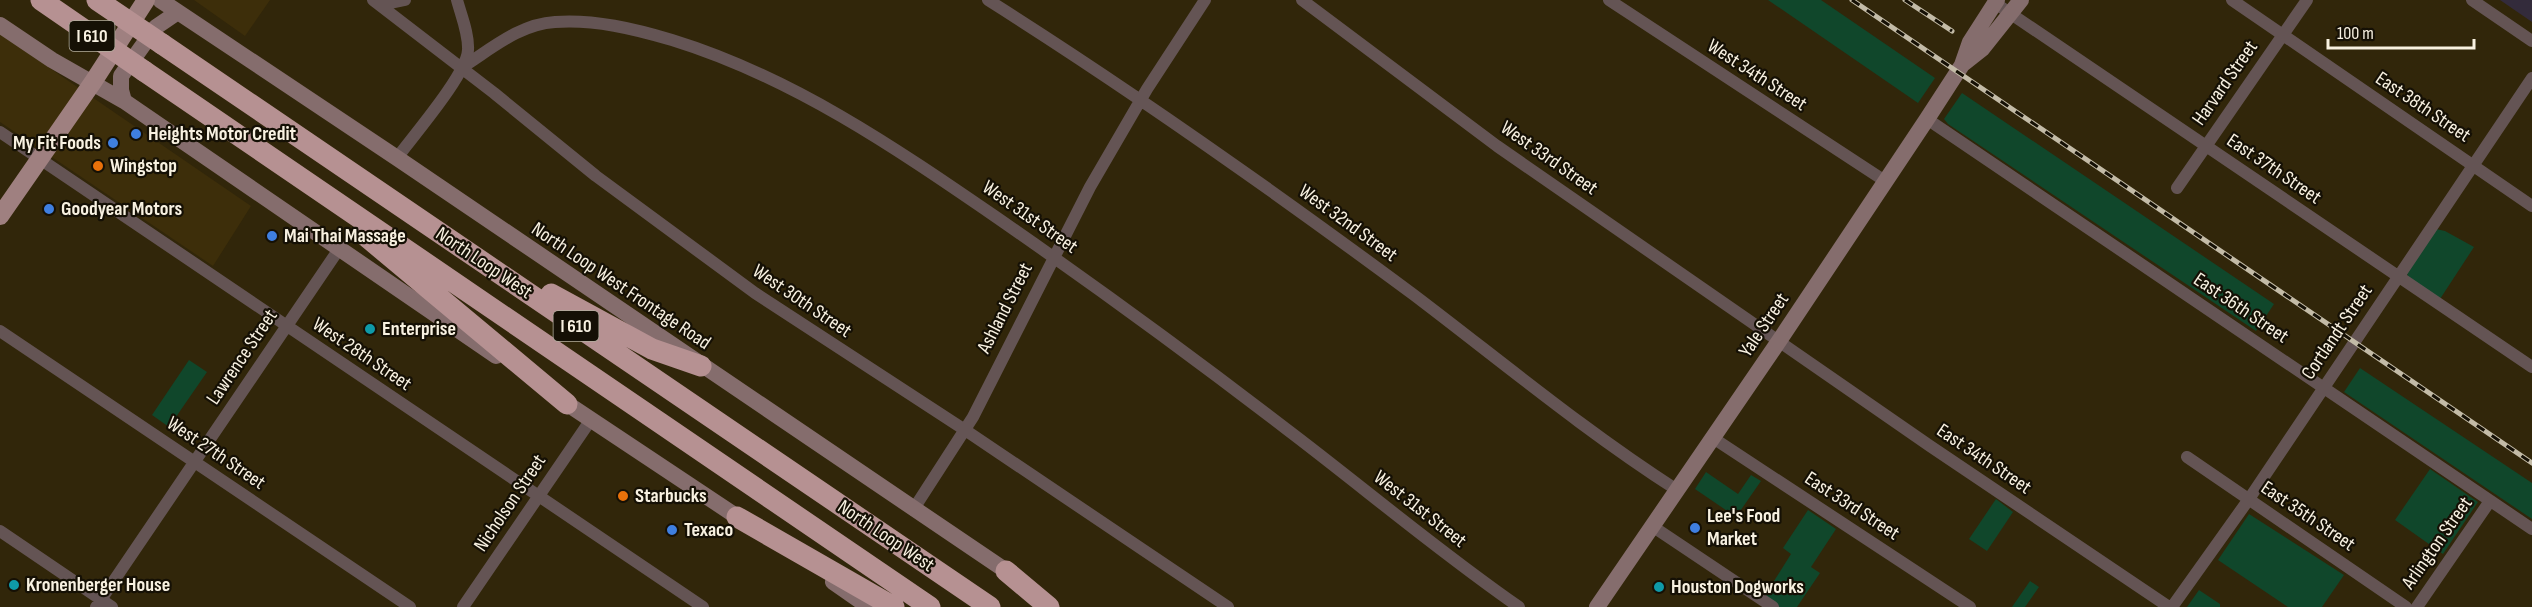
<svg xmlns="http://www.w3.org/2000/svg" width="2532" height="607" font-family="'Sofia Sans Condensed',sans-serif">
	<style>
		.built { fill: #3d2e0a }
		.education { fill: #332b3b }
		.green { fill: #10472b }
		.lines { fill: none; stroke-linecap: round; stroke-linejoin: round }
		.street { stroke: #645454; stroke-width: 12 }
		.secondary { stroke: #856d6d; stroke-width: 16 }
		.primary { stroke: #9f8080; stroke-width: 18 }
		.highway { stroke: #b69192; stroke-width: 21 }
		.rail-casing { stroke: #c3bba7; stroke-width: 5 }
		.rail { stroke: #151005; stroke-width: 3; stroke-dasharray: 9; stroke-linecap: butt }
		.highway-bridge { stroke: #b69192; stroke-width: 21 }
		.shop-dot { fill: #3f7fe0; stroke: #151005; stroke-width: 2 }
		.food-dot { fill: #e8710a; stroke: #151005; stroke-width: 2 }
		.culture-dot { fill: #0f9aa8; stroke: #151005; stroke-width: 2 }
		.labels { text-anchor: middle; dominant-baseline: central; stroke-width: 4.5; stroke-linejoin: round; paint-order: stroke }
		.shield { fill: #151005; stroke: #b4ae9f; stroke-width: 1.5 }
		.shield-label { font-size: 18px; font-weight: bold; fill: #f8f1e1 }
		.street-label { font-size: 20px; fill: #f8f1e1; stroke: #151005 }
		.poi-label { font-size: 20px; font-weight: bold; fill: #f8f1e1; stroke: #151005; text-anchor: start }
	</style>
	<rect width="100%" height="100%" fill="#31260a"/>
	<path class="built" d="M194,0H270L245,36Z
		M0,34L251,206L213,266L0,122Z"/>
	<path class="education" d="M2500,0H2532V22Z"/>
	<path class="green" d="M1768,0H1821L1935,78L1918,103Z
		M1962,93L2274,304L2256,331L1948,124L1944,119Z
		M2436,229L2445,231L2474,247L2440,299L2408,277L2407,273Z
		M189,360L207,372L169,427L152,415Z
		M2360,368L2532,483V519L2344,392Z
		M2430,469L2478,502L2443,554L2395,520Z
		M1706,472L1738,494L1751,475L1761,481L1736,517L1695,489Z
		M1996,499L2013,512L1987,551L1969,539Z
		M1808,510L1836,529L1811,567L1820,573L1797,607H1779L1764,597L1791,554L1783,548Z
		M2249,514L2344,575L2322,607H2288L2218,560Z
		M2030,581L2039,587L2025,607H2012Z
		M2199,590L2220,604V607H2187Z"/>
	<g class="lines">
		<path class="street" d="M373,0L494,93L596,176L755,293L965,430L1228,607
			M988,0C1134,92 1275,192 1414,295C1501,361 1585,431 1677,490
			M1302,0L1497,146L1930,446L2169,607
			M1609,0L1885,181
			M2232,0L2532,206
			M2472,0L2532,41
			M1995,3L2532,367
			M381,5L405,0
			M461,68C490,50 519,24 555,22C594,19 635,29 672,40C792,77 894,147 996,217C1094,285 1190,355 1285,428C1363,487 1438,551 1519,607
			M1927,119L2532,529
			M0,132L703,607
			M397,158C413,136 467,74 468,50C469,34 461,15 457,0
			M2177,188L2307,0
			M0,331L410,607
			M1713,438L1970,607
			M2187,457L2406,607
			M913,510L973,417L1090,187L1147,89L1205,0
			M1652,526L1773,607
			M0,531L112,607
			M96,607L339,249
			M463,607L590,421
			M2172,607L2249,499L2532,78
			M2417,607L2490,501"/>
		<path class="secondary" d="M160,0L397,158L1015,577
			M0,25L52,60L124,101L496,356
			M1963,64L1982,49L2021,0
			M124,101L121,90V76L156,27L178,12
			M557,397L748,524
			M833,582L869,607
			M1597,607L1779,341L1927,119L1962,65L1970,42L1997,0"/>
		<path class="primary" d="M0,216L93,82L146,0"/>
		<path class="highway" d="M162,44L990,607
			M144,71L930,607
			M362,233L567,404
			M551,294L652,349L701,366
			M737,517L894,607
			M1006,571L1049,607"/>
		<defs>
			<path id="rail" d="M1852,0L2532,463
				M1905,0L1952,31"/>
		</defs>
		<use href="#rail" class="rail-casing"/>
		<use href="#rail" class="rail"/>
		<path class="highway-bridge" d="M41,0L144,71
			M97,0L162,44"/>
	</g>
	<g class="shop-dot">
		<circle cx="136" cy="134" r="6"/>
		<circle cx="113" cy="143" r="6"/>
		<circle cx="49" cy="209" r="6"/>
		<circle cx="272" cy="236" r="6"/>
		<circle cx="1695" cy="528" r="6"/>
		<circle cx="672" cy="530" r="6"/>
	</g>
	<g class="food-dot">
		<circle cx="98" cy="166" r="6"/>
		<circle cx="623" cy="496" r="6"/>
	</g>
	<g class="culture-dot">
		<circle cx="370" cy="329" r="6"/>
		<circle cx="14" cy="585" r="6"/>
		<circle cx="1659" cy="587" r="6"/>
	</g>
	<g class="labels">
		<g class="shield">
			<rect x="69.5" y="21" width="45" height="30" rx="4.5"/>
			<rect x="553.5" y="311" width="45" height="30" rx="4.5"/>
		</g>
		<g class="shield-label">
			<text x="92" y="36">I 610</text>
			<text x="576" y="326">I 610</text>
		</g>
		<g class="street-label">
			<text transform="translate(1757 75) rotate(33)">West 34th Street</text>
			<text transform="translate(2225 83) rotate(-55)">Harvard Street</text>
			<text transform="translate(2423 107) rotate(34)">East 38th Street</text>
			<text transform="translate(1549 158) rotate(35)">West 33rd Street</text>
			<text transform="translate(2274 169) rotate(34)">East 37th Street</text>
			<text transform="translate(1030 217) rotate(35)">West 31st Street</text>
			<text transform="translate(1348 223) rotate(36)">West 32nd Street</text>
			<text transform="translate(484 263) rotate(34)">North Loop West</text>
			<text transform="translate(621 286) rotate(34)">North Loop West Frontage Road</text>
			<text transform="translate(802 301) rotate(34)">West 30th Street</text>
			<text transform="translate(1005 308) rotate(-63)">Ashland Street</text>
			<text transform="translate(2241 308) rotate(34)">East 36th Street</text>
			<text transform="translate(1764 325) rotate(-56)">Yale Street</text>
			<text transform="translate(2337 332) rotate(-56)">Cortlandt Street</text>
			<text transform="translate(362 354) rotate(34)">West 28th Street</text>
			<text transform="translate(242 357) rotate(-56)">Lawrence Street</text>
			<text transform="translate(216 453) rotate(34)">West 27th Street</text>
			<text transform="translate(1984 459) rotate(34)">East 34th Street</text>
			<text transform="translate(510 503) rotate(-56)">Nicholson Street</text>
			<text transform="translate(1852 506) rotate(33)">East 33rd Street</text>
			<text transform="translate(1420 509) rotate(38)">West 31st Street</text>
			<text transform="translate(2308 516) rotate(34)">East 35th Street</text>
			<text transform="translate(886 536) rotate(34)">North Loop West</text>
			<text transform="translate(2437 543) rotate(-55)">Arlington Street</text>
		</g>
		<g class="poi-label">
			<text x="148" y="134">Heights Motor Credit</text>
			<text x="101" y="143" text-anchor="end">My Fit Foods</text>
			<text x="110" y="166">Wingstop</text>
			<text x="61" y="209">Goodyear Motors</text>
			<text x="284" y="236">Mai Thai Massage</text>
			<text x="382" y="329">Enterprise</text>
			<text x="635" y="496">Starbucks</text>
			<text x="1707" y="516">Lee's Food<tspan x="1707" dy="23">Market</tspan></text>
			<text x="684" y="530">Texaco</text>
			<text x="26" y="585">Kronenberger House</text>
			<text x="1671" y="587">Houston Dogworks</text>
		</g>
	</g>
	<path d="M2328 39v9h146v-9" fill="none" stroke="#f8f1e1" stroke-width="3"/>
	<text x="2337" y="39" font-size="18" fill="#f8f1e1" stroke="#151005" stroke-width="4.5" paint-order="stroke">100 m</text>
</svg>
